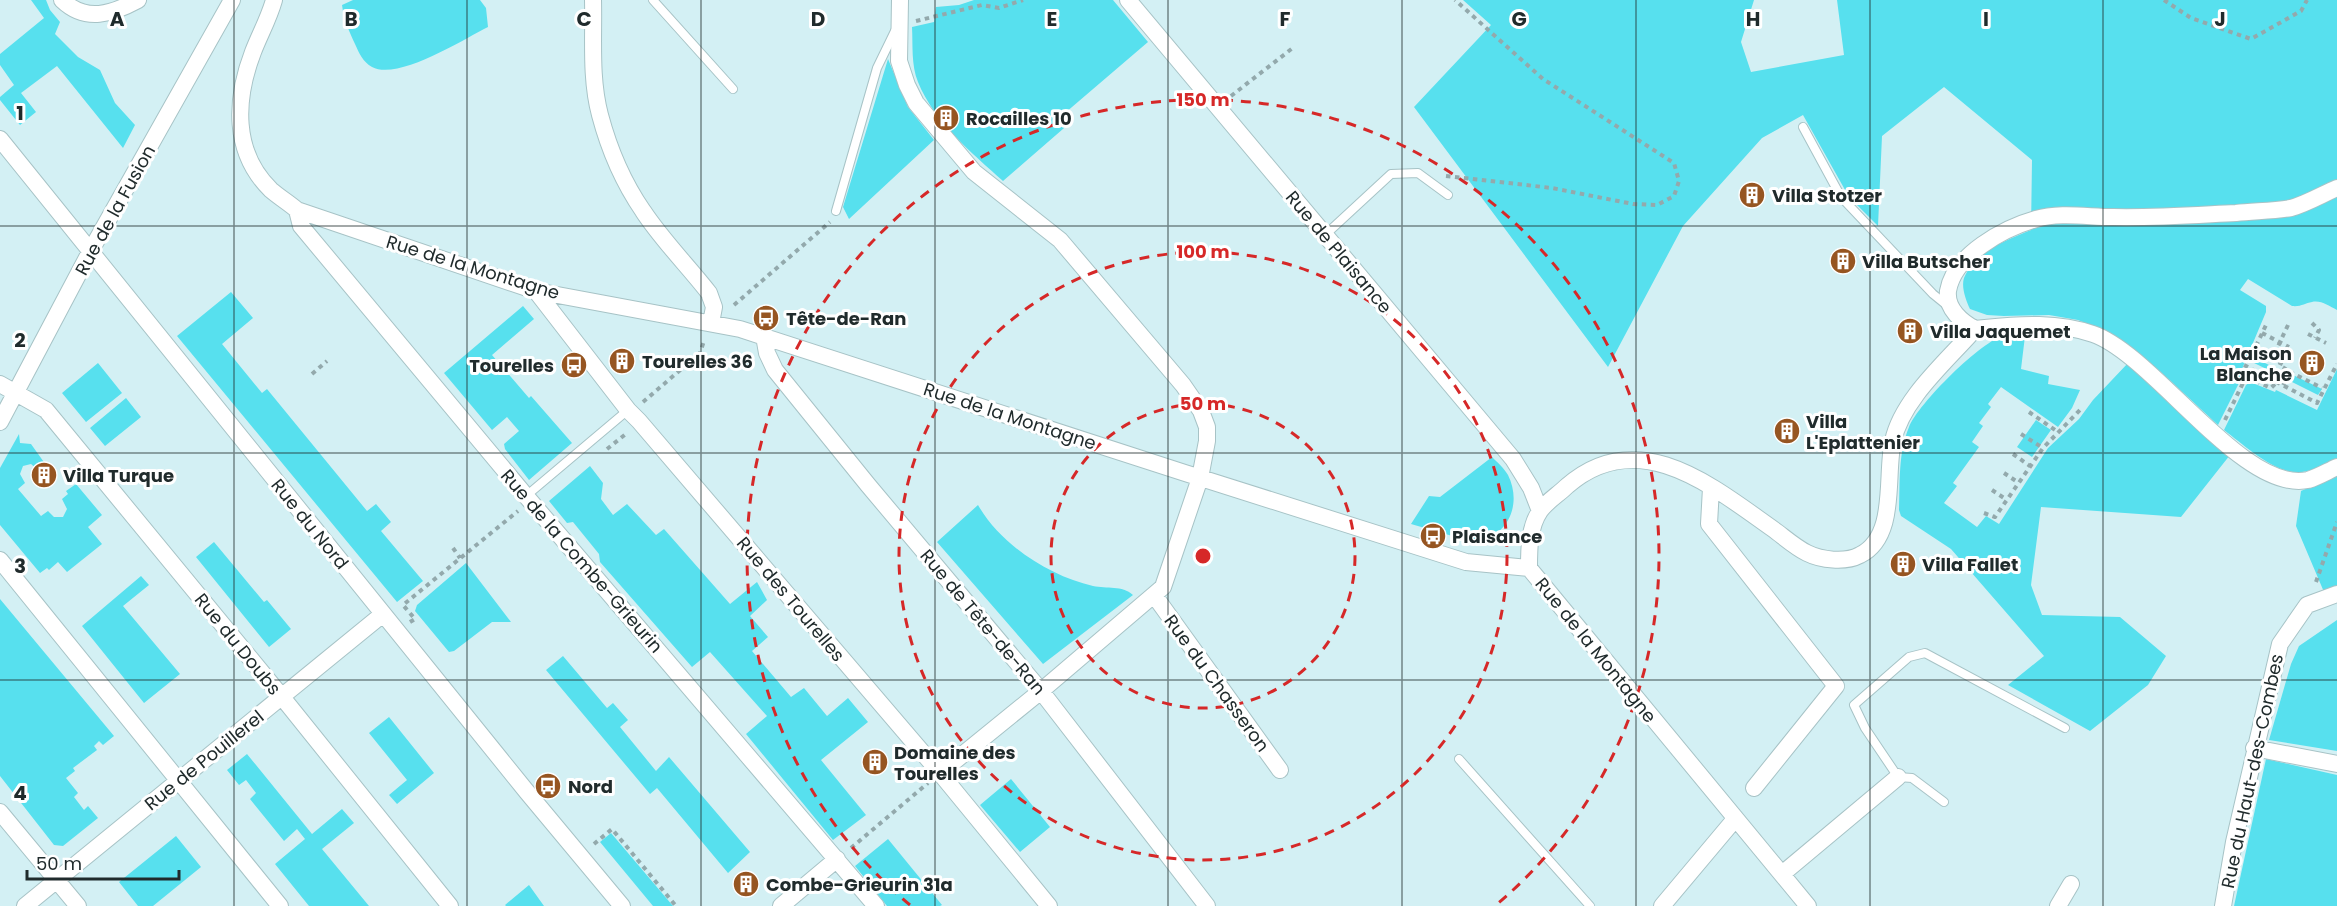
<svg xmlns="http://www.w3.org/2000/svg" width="2337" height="906" font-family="Poppins,sans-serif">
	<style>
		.green { fill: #57e0ee }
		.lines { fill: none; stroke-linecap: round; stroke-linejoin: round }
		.service-casing { stroke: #a7c3c6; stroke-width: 10 }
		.minor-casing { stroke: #a7c3c6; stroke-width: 18 }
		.path { stroke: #93a9ac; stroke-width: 4; stroke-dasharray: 4.5 4.5; stroke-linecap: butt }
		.service { stroke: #fff; stroke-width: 8 }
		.minor { stroke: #fff; stroke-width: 16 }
		.grid { fill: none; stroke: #202b2c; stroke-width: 1.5; stroke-opacity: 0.55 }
		.ring { fill: none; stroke: #d62828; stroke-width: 3; stroke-dasharray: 10 8 }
		.labels { text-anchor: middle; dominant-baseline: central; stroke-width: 6; stroke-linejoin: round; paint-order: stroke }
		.poi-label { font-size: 18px; font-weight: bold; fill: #202b2c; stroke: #fff; text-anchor: start }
		.street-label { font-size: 18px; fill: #202b2c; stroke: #fff }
		.grid-label { font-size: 20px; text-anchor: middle; font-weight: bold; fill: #202b2c; stroke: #fff; stroke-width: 6; stroke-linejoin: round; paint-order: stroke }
		.centre { fill: #d62828; stroke: #fff; stroke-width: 3 }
		.ring-label { font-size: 18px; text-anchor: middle; font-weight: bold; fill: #d62828; stroke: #fff; stroke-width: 6; stroke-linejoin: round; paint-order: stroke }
	</style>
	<rect width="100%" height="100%" fill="#d3f0f4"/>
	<path class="green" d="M31,0H46L50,10L60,22L55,34L78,57L100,70L115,103L135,125L123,148L57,66L21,93L36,112L20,125L0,100V97L14,85L0,65V54L44,18Z
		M353,0H480L486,8L488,27C462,40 398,81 372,67C363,62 359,53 355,44C349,31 344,20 342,5Z
		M974,0H1113L1148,42L1065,113L1071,122L1003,181C972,153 934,122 918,82C911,65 913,45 912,27L934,22L936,7L959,5Z
		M1463,0H1754L1741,42L1751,72L1844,55L1837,0H2337V310C2329,306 2321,300 2312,302C2305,303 2301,307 2292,306L2248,279L2240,290L2266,306V312L2242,369L2267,381L2249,377L2241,379L2218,425L2162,373L2114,335L2078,320L2049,315L2004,316L1987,315L1970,309C1966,301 1961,287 1964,278C1975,251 2007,240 2031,230L2032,160L1944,87L1882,136L1878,226L1849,197L1803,115L1762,138L1683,226L1608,367L1414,107L1491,25Z
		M888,59L908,107L934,140L849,219L843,207Z
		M231,292L253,318L222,344L262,393L267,389L367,511L376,504L391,522L381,531L423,581L397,602L177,336Z
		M523,306L534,319L492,355L529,398L531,396L572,443L529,480L505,449L504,444L519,431L507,417L492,430L444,373Z
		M2005,335L2025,336L2021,369L2049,376L2048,384L2080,390L2072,408L2058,427L2001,387L1988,404L1991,407L1979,423L1983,426L1972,442L1979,447L1953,483L1957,486L1944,503L1977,527L1986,516L1999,524L2048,448L2079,419L2093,400L2129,362L2230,455L2181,517L2041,507L2031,585L2042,615L2120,617L2166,656L2148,685L2090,731L2008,685L2044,656L1951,549L1901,516L1899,510C1900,483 1898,453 1909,427C1918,404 1982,340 2005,335Z
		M2257,359L2285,373L2283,377L2252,362Z
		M98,363L122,393L86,422L62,393Z
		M2337,369V458C2326,462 2314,471 2302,472C2277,476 2244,445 2224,430L2246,385L2250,382L2275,392L2276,390L2317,410Z
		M2291,374L2322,389L2318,395L2288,380Z
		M126,398L141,417L105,446L90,428Z
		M2036,420L2051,430L2032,457L2017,447Z
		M19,434L20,443L31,444L46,465L39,471L31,464L23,466L20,474L25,483L18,489L41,516L48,511L54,517H63L67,509L62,499L68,494L66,491L76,484L102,515L88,527L102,544L67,572L58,562L49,570L47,568L40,573L0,525V468Z
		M1492,457C1497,462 1504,468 1508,475C1523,505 1507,539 1473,542L1411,524L1429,496L1440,497Z
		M590,466L603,483L601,499L613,515L627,504L656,535L664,529L730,604L757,582L767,600L750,616L768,637L752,651L791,697L804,688L827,716L848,698L868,722L821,760L866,815L833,840L746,734L767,716L710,652L692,667L600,562L599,554L573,522L567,523L549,501Z
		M2337,475V585L2324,592L2296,526L2301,491Z
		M978,505C1001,545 1049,576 1093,586C1107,589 1122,585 1133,595L1043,664L937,542Z
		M214,542L264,602L267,600L291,629L269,647L196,557Z
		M466,563L511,622H492L454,651L449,652L415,611L417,605Z
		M141,576L149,585L123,606L180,674L144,703L82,626Z
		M0,599L114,736L103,745L99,741L94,746L97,750L73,768L75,771L66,778L78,793L74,797L84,810L88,806L98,818L63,846L54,845L0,776Z
		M2337,620V751L2269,740L2291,664L2299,646Z
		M563,656L607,708L613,703L628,720L620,727L656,771L669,757L750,852L728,873L657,788L650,794L546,670Z
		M389,717L434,773L397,804L389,795L407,780L369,733Z
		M247,754L312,834L342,809L354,823L322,849L369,906H309L275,864L305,839L297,829L284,841L250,799L256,793L246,780L239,785L227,770Z
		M2266,759L2337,775V906H2234Z
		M1011,779L1050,827L1020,852L980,805Z
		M611,833L673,906H653L600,842Z
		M176,836L201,867L153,906H138L119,882Z
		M888,839L942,905L940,906H887L855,866Z
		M529,885L544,906H506L505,905Z"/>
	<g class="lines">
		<defs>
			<path id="service" d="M653,0L733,89
				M1803,127L1841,197L1933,294L1949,307
				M836,211L877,68L895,31
				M1325,235L1391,174L1418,173L1448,195
				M526,496L628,410
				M1459,759L1590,906
				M1944,802L1912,778L1898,777L1865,728L1854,705L1909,657L1925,653L2065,728"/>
			<path id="minor" d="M62,0C86,23 112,14 138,0
				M274,0C269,18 260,34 253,52C235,99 232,152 271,190C279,197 289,203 297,210L536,291L740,329L1185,473L1466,562L1529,568L1808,906
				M593,0C594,37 590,78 600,115C609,149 623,182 643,211C662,240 688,266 709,293L714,307L711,323
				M900,0L899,61L907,85L916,103L974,172L1060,240L1183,385L1201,411L1207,427V441L1200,478L1163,587L1041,691L940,773
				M1128,0L1513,459L1531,488L1540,511
				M0,139L527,792L622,906
				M297,210L301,226L526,496L876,906
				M536,291L628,410L639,421L940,773L1049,906
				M1975,329C1962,322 1946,309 1948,291C1954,255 2004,228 2036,219C2060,212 2088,217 2113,217C2154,218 2195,215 2236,213C2254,211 2274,211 2291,208C2306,204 2323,194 2337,188
				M764,336L767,353L775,370L868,485L1041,691L1207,906
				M0,384L46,410L282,697L450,906
				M0,422L90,252L232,0
				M1711,488L1709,524L1836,686L1754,788
				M0,560L280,906
				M1529,568C1529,549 1529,527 1540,511C1546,502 1559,494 1567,486C1638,424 1712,486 1773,529C1784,537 1795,547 1807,553C1821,560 1845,563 1860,555C1898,536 1885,475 1893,441C1902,399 1947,361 1975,329L1985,328C2021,324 2058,322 2093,334C2154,355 2243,494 2308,480C2318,477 2328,471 2337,467
				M1154,595L1280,770
				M2254,748L2337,764
				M0,812L78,906
				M1782,874L1898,777
				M25,906L383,614
				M781,906L837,859
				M1662,906L1735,819
				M2058,906L2071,884
				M2223,906L2234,842L2280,644L2307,605L2337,594"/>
		</defs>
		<use href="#service" class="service-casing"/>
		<use href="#minor" class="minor-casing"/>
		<path class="path" d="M2164,0L2191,18L2251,39L2301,11L2307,0
			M916,21L982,5L999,8L1023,0
			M1231,96L1294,47
			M1446,176L1552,188L1633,204L1657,205L1674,196L1679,181L1674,163L1543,79L1455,0
			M734,305L830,222
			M2312,323L2319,330L2315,338
			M2288,325L2272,359L2286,366L2284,369L2322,388
			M2262,333L2289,347
			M2308,334L2326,343
			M2256,346L2267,323
			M2258,352L2272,359
			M2244,365L2317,403L2337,364
			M312,374L327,361
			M2283,385L2290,371
			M643,402L700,353L704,341
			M2029,412L2058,432
			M2225,420L2243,383C2253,377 2261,384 2271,388L2277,382
			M2021,434L2043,448
			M607,449L627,433
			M2013,454L2030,466
			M2004,473L2019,483
			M1992,490L2007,500
			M1984,513L1995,517L2043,448L2081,409
			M453,548L460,558
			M2316,582L2337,522
			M410,622L415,619L403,605L518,511
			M594,844L612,829L676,906
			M851,848L928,783"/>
		<use href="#service" class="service"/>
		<use href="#minor" class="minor"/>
	</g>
	<path class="grid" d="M234,0V906M467,0V906M701,0V906M935,0V906M1168,0V906M1402,0V906M1636,0V906M1870,0V906M2103,0V906M0,226H2337M0,453H2337M0,680H2337"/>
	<g class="ring">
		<circle cx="1203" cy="556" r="152"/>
		<circle cx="1203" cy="556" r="304"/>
		<path d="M910 905A456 456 0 1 1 1496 905"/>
	</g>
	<defs>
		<symbol id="building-disc" viewBox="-11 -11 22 22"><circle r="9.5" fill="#965521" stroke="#fff"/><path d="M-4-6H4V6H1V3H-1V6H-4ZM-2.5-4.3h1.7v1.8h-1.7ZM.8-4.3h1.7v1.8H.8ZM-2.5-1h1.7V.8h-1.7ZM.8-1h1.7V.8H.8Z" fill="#fff"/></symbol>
		<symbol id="bus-disc" viewBox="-11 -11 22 22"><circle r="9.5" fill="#965521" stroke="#fff"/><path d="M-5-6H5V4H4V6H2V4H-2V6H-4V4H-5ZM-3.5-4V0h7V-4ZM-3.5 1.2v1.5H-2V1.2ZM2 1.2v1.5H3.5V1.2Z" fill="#fff"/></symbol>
	</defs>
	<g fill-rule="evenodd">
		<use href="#building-disc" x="931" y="103" width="30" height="30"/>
		<use href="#building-disc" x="1737" y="180" width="30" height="30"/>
		<use href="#building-disc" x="1828" y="246" width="30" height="30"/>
		<use href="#bus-disc" x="751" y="303" width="30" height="30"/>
		<use href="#building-disc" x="1895" y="316" width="30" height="30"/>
		<use href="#building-disc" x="607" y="346" width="30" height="30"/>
		<use href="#building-disc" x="2297" y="348" width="30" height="30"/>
		<use href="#bus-disc" x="559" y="350" width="30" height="30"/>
		<use href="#building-disc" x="1772" y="416" width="30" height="30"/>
		<use href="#building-disc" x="29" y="460" width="30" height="30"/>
		<use href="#bus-disc" x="1418" y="521" width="30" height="30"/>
		<use href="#building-disc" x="1888" y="549" width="30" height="30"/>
		<use href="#building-disc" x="860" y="747" width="30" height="30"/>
		<use href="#bus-disc" x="533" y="771" width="30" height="30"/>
		<use href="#building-disc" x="731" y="869" width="30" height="30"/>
	</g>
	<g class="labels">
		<g class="poi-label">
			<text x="966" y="118">Rocailles 10</text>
			<text x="1772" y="195">Villa Stotzer</text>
			<text x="1862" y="261">Villa Butscher</text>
			<text x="786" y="318">Tête-de-Ran</text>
			<text x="1930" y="331">Villa Jaquemet</text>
			<text x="2292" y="353" text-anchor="end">La Maison<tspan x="2292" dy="21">Blanche</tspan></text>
			<text x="642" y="361">Tourelles 36</text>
			<text x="554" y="365" text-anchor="end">Tourelles</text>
			<text x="1806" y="421">Villa<tspan x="1806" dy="21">L'Eplattenier</tspan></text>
			<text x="63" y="475">Villa Turque</text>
			<text x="1452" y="536">Plaisance</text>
			<text x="1922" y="564">Villa Fallet</text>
			<text x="894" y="752">Domaine des<tspan x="894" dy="21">Tourelles</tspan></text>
			<text x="568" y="786">Nord</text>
			<text x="766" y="884">Combe-Grieurin 31a</text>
		</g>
		<g class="street-label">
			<text transform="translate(115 210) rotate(-61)">Rue de la Fusion</text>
			<text transform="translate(1339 252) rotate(50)">Rue de Plaisance</text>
			<text transform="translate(473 267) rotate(17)">Rue de la Montagne</text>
			<text transform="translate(1010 416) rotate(18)">Rue de la Montagne</text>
			<text transform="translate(310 524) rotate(51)">Rue du Nord</text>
			<text transform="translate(582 561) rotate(49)">Rue de la Combe-Grieurin</text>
			<text transform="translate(791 599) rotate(50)">Rue des Tourelles</text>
			<text transform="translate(983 622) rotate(50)">Rue de Tête-de-Ran</text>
			<text transform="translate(238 644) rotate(51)">Rue du Doubs</text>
			<text transform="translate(1596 650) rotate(51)">Rue de la Montagne</text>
			<text transform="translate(1217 683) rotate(54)">Rue du Chasseron</text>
			<text transform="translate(204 760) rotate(-39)">Rue de Pouillerel</text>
			<text transform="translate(2252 771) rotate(-78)">Rue du Haut-des-Combes</text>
		</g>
	</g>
	<g class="grid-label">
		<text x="117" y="26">A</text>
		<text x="351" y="26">B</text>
		<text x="584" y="26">C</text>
		<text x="818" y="26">D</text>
		<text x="1052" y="26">E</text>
		<text x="1285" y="26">F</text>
		<text x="1519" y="26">G</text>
		<text x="1753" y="26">H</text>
		<text x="1986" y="26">I</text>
		<text x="2220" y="26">J</text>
		<text x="20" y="120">1</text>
		<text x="20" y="347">2</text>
		<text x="20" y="573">3</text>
		<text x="20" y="800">4</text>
	</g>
	<circle cx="1203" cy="556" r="9" class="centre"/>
	<g class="ring-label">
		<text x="1203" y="106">150 m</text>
		<text x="1203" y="258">100 m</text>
		<text x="1203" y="410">50 m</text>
	</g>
	<path d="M27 870v9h152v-9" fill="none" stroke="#202b2c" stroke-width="3"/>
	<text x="36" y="870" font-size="18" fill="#202b2c" stroke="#ffffff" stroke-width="4.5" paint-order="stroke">50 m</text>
</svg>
